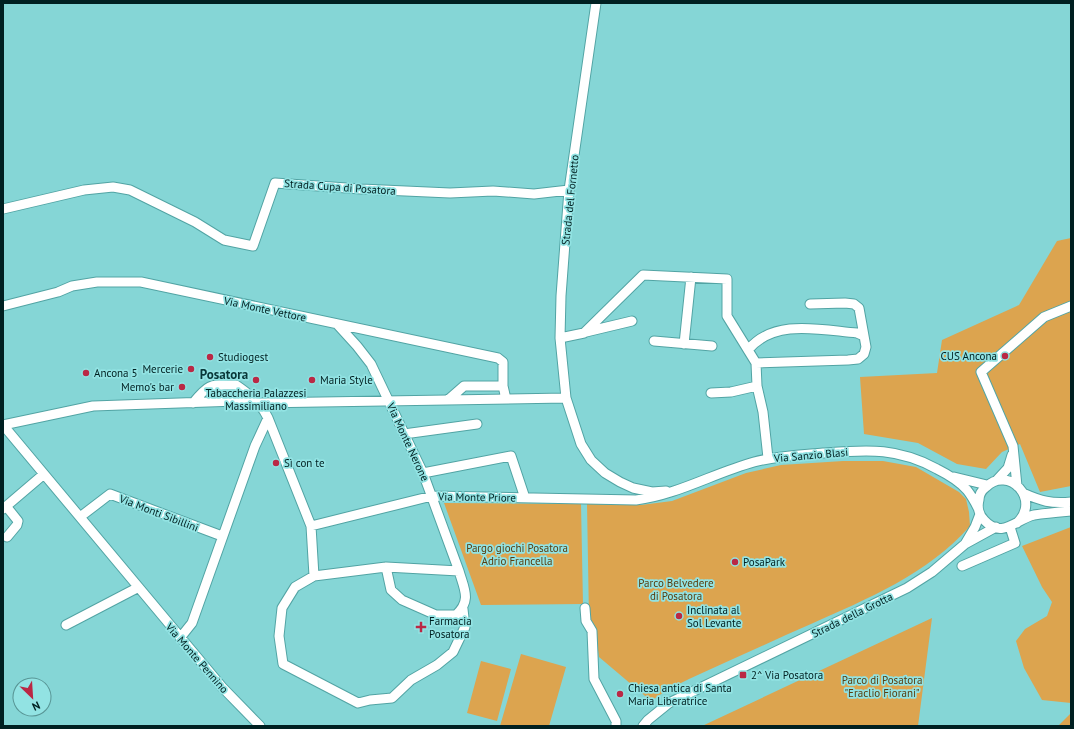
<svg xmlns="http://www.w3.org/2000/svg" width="1074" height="729" font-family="'PT Sans',sans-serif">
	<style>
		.green { fill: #dca44f }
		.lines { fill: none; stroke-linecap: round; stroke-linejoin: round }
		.minor-casing { stroke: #52a4a4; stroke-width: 11 }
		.minor { stroke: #fff; stroke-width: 9 }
		.poi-dot { fill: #ba2845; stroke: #92e3e3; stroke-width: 1.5 }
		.labels { text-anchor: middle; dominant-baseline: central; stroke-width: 3.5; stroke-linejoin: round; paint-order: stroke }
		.street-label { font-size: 11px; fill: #002021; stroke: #92e3e3 }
		.poi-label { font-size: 11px; fill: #002021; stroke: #92e3e3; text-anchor: start }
		.park-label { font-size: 11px; fill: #593d0f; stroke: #92e3e3 }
		.quarter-label { font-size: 13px; font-weight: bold; fill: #083738; stroke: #92e3e3 }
	</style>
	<rect width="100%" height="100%" fill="#85d6d6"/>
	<path class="green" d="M1071,238V486L1040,492L1020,444L1002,452L986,469L957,464L918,443L864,434L860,377L937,373L942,340L1019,305L1057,241Z
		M843,461H883L916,467L959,492L966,499L969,512L970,526C928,574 867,599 811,624C770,642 729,661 689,679L667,690L651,701L599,657L595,629L589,618L587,504L641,505L672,501L746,473L781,465Z
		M444,503L581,504L583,604L481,605Z
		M1071,527V703L1042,700L1024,668L1016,641L1025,629L1047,616L1052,602L1042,587L1022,546Z
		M932,618L918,726H702Z
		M521,654L566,667L549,726H500Z
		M481,661L511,669L497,721L467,713Z
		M1071,713V726H1058Z"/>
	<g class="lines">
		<defs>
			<path id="minor" d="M596,3L569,190L561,296L560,338L566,398L581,444L591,460L605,473L620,482L633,488L652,492L666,491
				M3,209L84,190L113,187L130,190L195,222L224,240L253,246L275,183L361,189L450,193L493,191L534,194L569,190
				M3,306L58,292L72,286L97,282H141L498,358L503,362V386L506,399
				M337,324L357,346L371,364L423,473L459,571
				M586,332L632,321
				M560,338L584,333L643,275L727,279V316L756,363L757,386L763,412L768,458
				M654,341L712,346
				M684,344L691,277
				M748,350C774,318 821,330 857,333L864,336
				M756,363L848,360L858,359L864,354L866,347L859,308L854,304L845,303L810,304
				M711,393L731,392L757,386
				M448,400L464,386H503
				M193,403C210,382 211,385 236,385C249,394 261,403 268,418L311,526L432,496L636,500C677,495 714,473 754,462C776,456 800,455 823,453C867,450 897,447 937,469C947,474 959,481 967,490C971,495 975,502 978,508
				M3,425L93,406L237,401L258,403L566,398
				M3,425L222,687L260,726
				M404,434L477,424
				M423,473L511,456L525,498
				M954,477L987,485
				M996,481L1008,468L1012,455
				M1017,486L1013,446L981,372L1044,317L1071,306
				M1023,493C1041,501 1051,504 1071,502
				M6,506L18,521L17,525L7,537
				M3,509L44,474
				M80,517L110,494L222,536
				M1017,523C1042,499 1008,465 986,487C982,490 979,495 979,500C977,507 979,515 984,520C1002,540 1016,519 1034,515C1046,513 1059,512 1071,511
				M311,526L314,576
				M965,544L975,527L980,514
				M962,566L1015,543L1010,527
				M386,567L391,590L402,600L436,615H456C472,600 464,589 459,571L386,567L314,576L295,587L282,608L279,636L283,664L358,703L370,700L392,698L411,680L437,665L453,652L465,627L463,609
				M585,608L586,621L592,631L594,679L616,721V726
				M66,625L137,588
				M180,638L192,623L255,446L268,418
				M643,726L648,720L669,703L907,588L932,572L965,544L996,527"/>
		</defs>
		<use href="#minor" class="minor-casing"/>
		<use href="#minor" class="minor"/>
	</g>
	<g class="poi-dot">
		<circle cx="1005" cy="356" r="4"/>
		<circle cx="210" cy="357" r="4"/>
		<circle cx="191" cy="369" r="4"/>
		<circle cx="86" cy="373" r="4"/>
		<circle cx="256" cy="380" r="4"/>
		<circle cx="312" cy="380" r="4"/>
		<circle cx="182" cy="387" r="4"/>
		<circle cx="276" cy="463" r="4"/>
		<circle cx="735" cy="562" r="4"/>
		<circle cx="679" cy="616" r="4"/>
		<path d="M419 621h4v4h4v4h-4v4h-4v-4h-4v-4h4z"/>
		<rect x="739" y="671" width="8" height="8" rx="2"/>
		<circle cx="620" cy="694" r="4"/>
	</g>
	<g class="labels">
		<g class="street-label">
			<text transform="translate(340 187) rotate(4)">Strada Cupa di Posatora</text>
			<text transform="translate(570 200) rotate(-84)">Strada del Fornetto</text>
			<text transform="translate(265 309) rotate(12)">Via Monte Vettore</text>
			<text transform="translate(408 442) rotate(65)">Via Monte Nerone</text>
			<text transform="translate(811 455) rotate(-5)">Via Sanzio Blasi</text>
			<text transform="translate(477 497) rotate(1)">Via Monte Priore</text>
			<text transform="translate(159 513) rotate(21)">Via Monti Sibillini</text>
			<text transform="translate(852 615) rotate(-26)">Strada della Grotta</text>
			<text transform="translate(197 658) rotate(49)">Via Monte Pennino</text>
		</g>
		<g class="poi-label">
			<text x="997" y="356" text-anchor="end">CUS Ancona</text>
			<text x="218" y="357">Studiogest</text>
			<text x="183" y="369" text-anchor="end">Mercerie</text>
			<text x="94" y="373">Ancona 5</text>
			<text x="320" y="380">Maria Style</text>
			<text x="174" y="387" text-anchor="end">Memo's bar</text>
			<text x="256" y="393" text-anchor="middle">Tabaccheria Palazzesi<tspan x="256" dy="13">Massimiliano</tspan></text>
			<text x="284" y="463">Sì con te</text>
			<text x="743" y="562">PosaPark</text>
			<text x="687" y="610">Inclinata al<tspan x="687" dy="13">Sol Levante</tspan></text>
			<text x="429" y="621">Farmacia<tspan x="429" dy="13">Posatora</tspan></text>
			<text x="751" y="675">2^ Via Posatora</text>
			<text x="628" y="688">Chiesa antica di Santa<tspan x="628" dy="13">Maria Liberatrice</tspan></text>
		</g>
		<g class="park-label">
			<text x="517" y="548">Pargo giochi Posatora<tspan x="517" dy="13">Adrio Francella</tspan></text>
			<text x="676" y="583">Parco Belvedere<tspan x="676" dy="13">di Posatora</tspan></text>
			<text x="882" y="680">Parco di Posatora<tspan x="882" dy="13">"Eraclio Fiorani"</tspan></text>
		</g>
		<g class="quarter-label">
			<text x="224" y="374">Posatora</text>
		</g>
	</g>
	<rect width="1074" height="729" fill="none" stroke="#002021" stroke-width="8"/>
	<g transform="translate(32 697) rotate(155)"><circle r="19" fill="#92e3e3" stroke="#589595"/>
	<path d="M0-3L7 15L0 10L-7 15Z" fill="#ba2845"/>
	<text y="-6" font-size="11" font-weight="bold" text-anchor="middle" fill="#002021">N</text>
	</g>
</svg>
